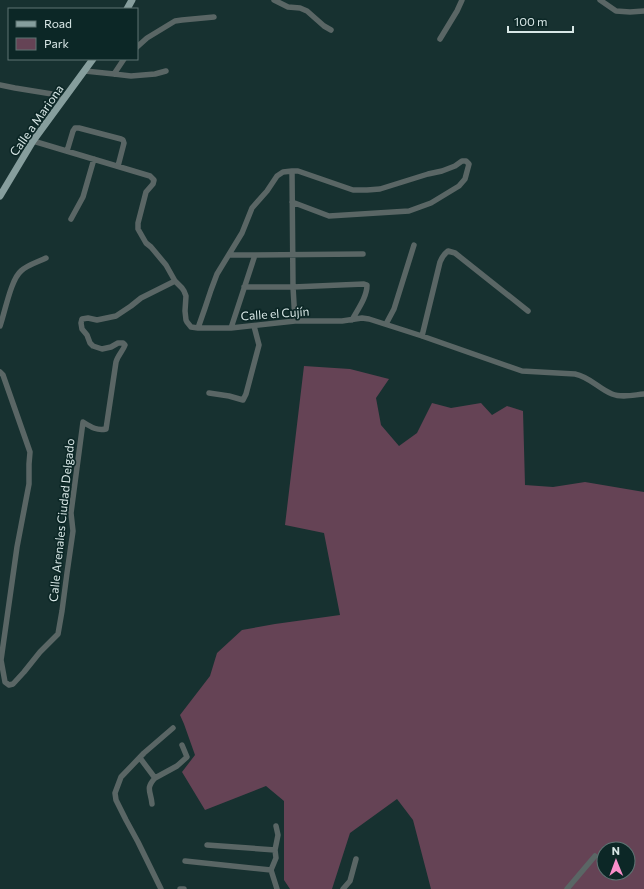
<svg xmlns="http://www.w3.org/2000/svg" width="644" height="889" font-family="Commissioner,sans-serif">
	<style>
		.green { fill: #654355; fill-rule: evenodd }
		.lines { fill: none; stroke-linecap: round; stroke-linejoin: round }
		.minor { stroke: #5a6665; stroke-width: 5.5 }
		.major { stroke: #869e9d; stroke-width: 7 }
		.labels { text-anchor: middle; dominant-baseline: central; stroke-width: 3.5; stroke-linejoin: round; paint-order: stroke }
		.street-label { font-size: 12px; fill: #d8e7e6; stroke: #0c2726 }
	</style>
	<rect width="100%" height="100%" fill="#173130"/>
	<path class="green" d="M304,366L350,369L389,379L376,398L381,425L399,446L417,433L432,403L451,408L481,403L492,415L507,406L523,411L525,485L553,487L585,482L644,492V889H431L413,820L397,799L350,833L332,889H290L284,880V801L266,786L205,810L182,772L195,755L184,724L180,715L210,676L217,653L242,630L275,624L340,615L324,533L285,525ZM604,849H628V873H604Z"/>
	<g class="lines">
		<path class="minor" d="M274,0L288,7L300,8L307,11L324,26L331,30
			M600,0L616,11L630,12L644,11
			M440,39L457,11L462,0
			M137,47L147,38L175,21L182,20L214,17
			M85,71L114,74L131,76L155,74L166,71
			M114,74L124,59
			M0,85L15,88L52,94L56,95L63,100
			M33,141L150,176L154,180L153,184L146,192L138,223V229L146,243L151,247L166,265L175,281L182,288L184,291L186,296L185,311L186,320L187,322L191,327L198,328H231L295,321H342L362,318L369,319L422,336L522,371L575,374C590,377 599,389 612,394C622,398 633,395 644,394
			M67,151L73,131L75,128H79L121,139L123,140L124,143L118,166
			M292,171L293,287L295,321
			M71,219L83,197L94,159
			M229,255H255L363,254
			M244,287H293L364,284L367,285C367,297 358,309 352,320
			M386,324L394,309L414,245
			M0,326C5,312 11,279 21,271C27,265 38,262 46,258
			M198,328L205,308L211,290L217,274L242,233L252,208L267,191L277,176L283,172L292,171H298L353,190H367L380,189L428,174L442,171L455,166L462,161H466L469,164L465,179L459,186L431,203L409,211L329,216L292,202
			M231,328L255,255
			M422,336L440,262C442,257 444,254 448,251L455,253L528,311
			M0,372L3,375L30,452L29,464V484L17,547L1,660L5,682L9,685L13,684L24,672L40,652L58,634L62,611L67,573L73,531L71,513L83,422C91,427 97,431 106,429L116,362C118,355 123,351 125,345L123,343H118L111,347L102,349L93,346L90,343L87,335L82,329L81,323L82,319L88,318L97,320L116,316L131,306L141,298L175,281
			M209,393L229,396L243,400L246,394L259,345L254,326
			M140,758L155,778C145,789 151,791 152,804
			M155,778L177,766L187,757L182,745
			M276,826L278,835L275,850L276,858L271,870L277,889
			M207,845L275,850
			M185,861L271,870
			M161,889L138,842L126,820L116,800L115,793L121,777L144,753L173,728
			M180,889H184
			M343,889L350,881L356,859
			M567,889L595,856"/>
		<path class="major" d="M127,9L132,0
			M0,196L33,141L93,59"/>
	</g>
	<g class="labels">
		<g class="street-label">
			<text transform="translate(36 120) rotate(-55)">Calle a Mariona</text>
			<text transform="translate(275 313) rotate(-4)">Calle el Cujín</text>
			<text transform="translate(61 520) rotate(-84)">Calle Arenales Ciudad Delgado</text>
		</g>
	</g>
	<rect x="8" y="8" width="130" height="52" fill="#0c2726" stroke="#5e7473"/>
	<rect x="16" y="21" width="20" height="6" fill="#869e9d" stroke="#5e7473"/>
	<text x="44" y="28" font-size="12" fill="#d8e7e6">Road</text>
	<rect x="16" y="38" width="20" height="12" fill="#654355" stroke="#5e7473"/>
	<text x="44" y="48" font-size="12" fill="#d8e7e6">Park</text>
	<g transform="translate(616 861) rotate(359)"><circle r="19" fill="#0c2726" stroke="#5e7473"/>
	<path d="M0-3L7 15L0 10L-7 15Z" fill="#f98fca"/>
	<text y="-6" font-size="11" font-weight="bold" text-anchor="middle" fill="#d8e7e6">N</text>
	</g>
	<path d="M508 26v6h65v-6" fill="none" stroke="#d8e7e6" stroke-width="2"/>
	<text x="514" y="26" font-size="12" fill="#d8e7e6" stroke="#0c2726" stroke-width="3" paint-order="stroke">100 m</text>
</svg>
